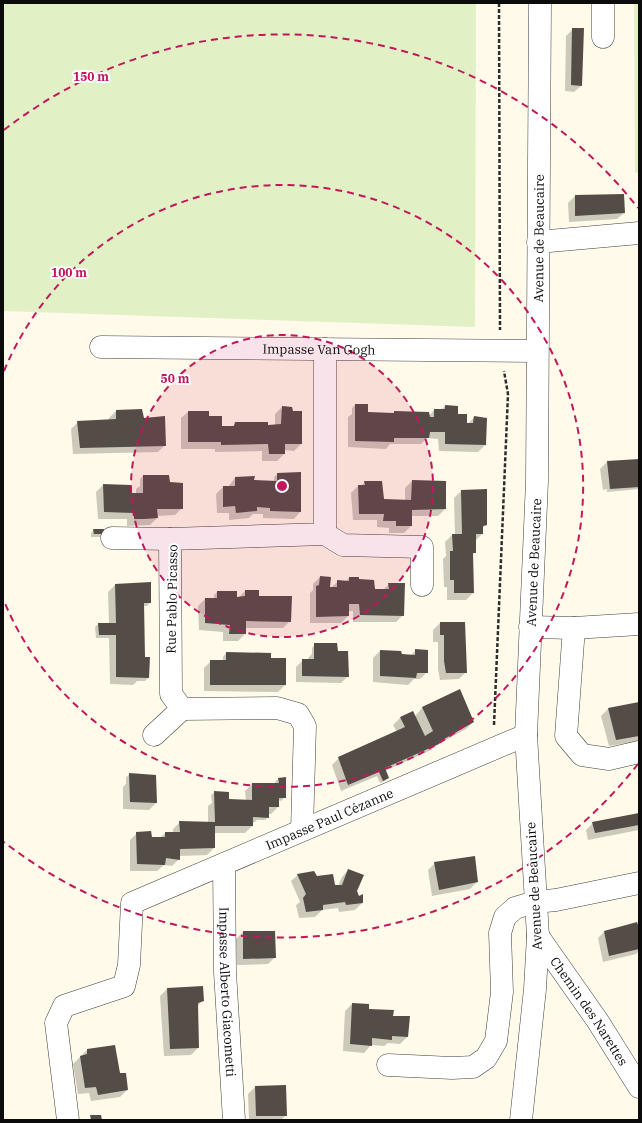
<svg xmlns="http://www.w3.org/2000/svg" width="642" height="1123" font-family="'IBM Plex Serif',serif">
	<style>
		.pitch { fill: #e1f0c5 }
		.shadow { fill: #0003 }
		.building { fill: #534c47 }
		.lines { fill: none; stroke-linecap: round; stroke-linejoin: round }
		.minor-casing { stroke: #3e3e3e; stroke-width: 23 }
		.path { stroke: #2d2d2d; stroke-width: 2.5; stroke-dasharray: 4 2; stroke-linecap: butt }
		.minor { stroke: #fff; stroke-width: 22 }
		.ring { fill: none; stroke: #c2185b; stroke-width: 2; stroke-dasharray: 7 5 }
		.labels { text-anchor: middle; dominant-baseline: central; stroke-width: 4; stroke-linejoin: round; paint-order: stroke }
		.street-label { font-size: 13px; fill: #0b0b0b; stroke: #fff }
		.centre { fill: #c2185b; stroke: #fff; stroke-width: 2 }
		.ring-label { font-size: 12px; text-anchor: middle; font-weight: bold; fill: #c2185b; stroke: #fff; stroke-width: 4; stroke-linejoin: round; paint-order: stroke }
	</style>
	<rect width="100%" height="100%" fill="#fffae9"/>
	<path class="pitch" d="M3,3H476L475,327L3,311Z
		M634,3H639V173H635Z"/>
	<path class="shadow" d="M573,29L581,86L574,92L565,91L566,36Z
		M575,196L624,213L617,219L569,222L568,203Z
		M355,405L367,413L392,414L394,412L429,416L434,410H441L445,406L457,407V415L466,423L468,424L474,417L486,419L485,445L478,452L439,451L438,439L427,438L421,444H390L386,449L348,447V417L352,414V408Z
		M282,407L292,412L301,444L294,451L284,450V454L277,461H262V451L215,452V449H181V418L188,412L208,417L221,426L232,427L236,423L267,426H275V414Z
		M141,410L143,419L165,445L158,452L73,454L71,429L78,422L109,420V418L116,411Z
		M639,460V489L607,492V489L603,490L600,469L607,462Z
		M278,474L300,512L294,519L263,518V514H253L249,518L229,520V513H217L216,494L223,487H228L235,478L253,481H274V477Z
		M143,476L169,483L182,508L175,515L157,516V518L150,525L127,526V519H98L96,492L103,485L131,494H136V489L140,486V479Z
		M412,481L445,509L438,516H411V526L404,533H389V528L377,527V520H353L351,493L358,486H361L365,482L383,500L405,501V488Z
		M461,491L486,525L482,528V534L475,541V552L472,555L473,593L466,600H447V587H444L443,559L446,556L445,542L452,535H455L454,498Z
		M94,530L103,534L100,537H91V533Z
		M320,577L329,588H331L338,581L345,582L349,578L358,580L374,590H383L389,584L403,615L396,622H353V611H348V616L341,623H310V593L313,590V584Z
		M115,585L150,602L147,606H144V658L148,678L145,681H137L133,685L110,684L109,638H96L95,627L98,624H109L108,592Z
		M245,591L290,621L283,628H245V634L238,641H223V632L199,630L198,606L205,599L214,598V595L217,592L238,598Z
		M440,623L466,672L459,679L440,680L438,669V642H433V630Z
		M315,644L337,650L348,676L341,683L296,682V667L303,660H308V658L312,654V648Z
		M416,650L427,672L420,679H414L408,685L373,682V658L380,651L410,656Z
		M226,653L270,654V658L285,685L278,692L204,691V668L211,661H223V657Z
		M459,690L473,722L466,729L435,746L431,750L385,771L388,778L385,781L380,783L377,776L341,791L332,765L339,758L397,732L393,725L400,718L413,712L415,716L422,708Z
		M639,703V741L609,746L601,716L608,709Z
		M129,774L155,776L156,803L149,810L123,809V787L126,784V778Z
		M279,778H285V797L281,801L278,800V807L271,814H268V817L265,820H257L252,824V826L245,833H214V848L207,855L179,856V859L172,866L164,865L157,871H130V840L137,833L150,832L151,838H160L165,833H173V829L180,822L208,823V806L212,803L211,795L215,792L228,793V800L246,801L245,791L252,784H275V782Z
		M639,814V830L588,840L586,830L593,823Z
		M435,863L477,882L470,889L432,896L428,870Z
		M348,870L356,891L362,903L355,910L339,912L338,908L322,910L315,917L299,918L296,905L300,902L291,881L298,875L316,877L334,886H338L342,877Z
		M605,931L639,932V951L636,954L603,962L598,938Z
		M243,932L275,957L268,964L237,965L236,939Z
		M167,989L203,1000L197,1007L198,1048L191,1055L164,1056L160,996Z
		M352,1004L392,1017L407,1037L400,1044L388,1043L384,1046L371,1045L364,1053L343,1051L345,1011Z
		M87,1050L119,1075L127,1090L120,1097L91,1101L89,1093L78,1094L73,1064Z
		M255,1087L286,1115L281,1120H249L248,1094Z"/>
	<path class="building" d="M572,28H584L582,86L571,85Z
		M624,194L625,213L575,216V195Z
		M355,404H368V412L394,413V411L429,412L430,417H434V409H445V405L458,406V414H467V423H473L474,416L487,418L486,445L445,444V432H430L429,438H394V442L355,441Z
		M282,406L292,407L293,411H302V444H285V454H269L268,444L221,445V442H188V411H209V416H222V426H234L235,422H268V425L281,424Z
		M142,409L144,418L165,416L166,446L80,448L77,421L116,419V410Z
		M639,459V487L610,489L607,461Z
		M301,472V512L270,511V508L257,507V511L236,513L235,506L223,507V486H235V477L255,476L254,480L277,481V473Z
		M143,475H169L170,482L183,483V509H157L158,518L144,519H134V513L104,512L103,484L131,485L132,493H143Z
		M412,480L446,481V509L412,510V526H396V521H383L384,514H359L358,485H365L364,481H382L384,499L411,500Z
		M487,489V525L483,526V534H476V553H473L474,593H454V580H450V551H453L452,534H462L461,490Z
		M93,529H104V534H94Z
		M320,576L331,577L330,587H337V580L349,581V577H359V579L374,580L375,589H389L388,583H405L404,616L360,615L359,604H349V616L316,617V586L319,585Z
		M151,582V603H144L145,657H150L149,678L116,677V635H99L98,623H116L115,584Z
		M245,590H259V596H292L291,622L246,621V634H229L230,625L205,623V598H217V591H237V597L245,596Z
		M440,622H465L467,673H446L444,661V635H440Z
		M314,643H337L338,651H348L349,677L302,676V659H314Z
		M415,649L428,650V673H417L416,678L380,676V650L401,651L402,654L415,655Z
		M226,652L271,653V658H286V685H210V660H226Z
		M460,689L474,722L439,742V744L385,768L389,778L383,781L379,772L348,785L338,757L405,727L400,717L413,711L425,736L433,731L422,707Z
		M639,702V736L616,740L608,708Z
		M129,773L156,775L157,803L130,802Z
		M286,777V798H279V807H269V818L253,817V826H215V848L180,849V860L166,858L165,865L137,864L136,832L151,831L152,837H165V832H180L179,821L215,822L214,791L229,792V799L252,800V783H279L278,778Z
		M639,813V825L595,833L592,822Z
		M475,856L478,882L439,890L434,862Z
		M348,869L364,875L357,891L359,896L363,894V903L346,905L345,902L323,905V910L306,912L303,898L306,894L297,874L314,871L317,876L333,874L335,885H342Z
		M637,922L639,928V949L609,956L604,931Z
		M243,931H275L276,958L243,959Z
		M203,986L204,1001L198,1003L199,1048L170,1049L167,988Z
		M352,1003L369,1004V1009L394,1010L393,1016H410L408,1037L392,1036V1040L372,1038V1046L350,1044Z
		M115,1045L120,1073H126L128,1090L98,1095L96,1087L85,1088L80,1056L87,1054V1049Z
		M286,1085L287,1116H256L255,1086Z
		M90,1115H101L102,1120H91Z"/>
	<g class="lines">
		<defs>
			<g id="minor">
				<path d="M603,37V3"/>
				<path d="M538,242L639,233"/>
				<path id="s1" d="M101,347L537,351"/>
				<path d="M325,534L343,545L422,547V585"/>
				<path d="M112,538L170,539"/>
				<path d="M530,627L574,628L639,624"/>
				<path d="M574,628L566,736L582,755L609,759L639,752"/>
				<path d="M154,735L182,709"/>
				<path d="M302,830L305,726L298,714L277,708L182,709L171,694L170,539L325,534V349"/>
				<path id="s2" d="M224,864L225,972L234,1120"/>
				<path id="s3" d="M538,936L597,1020L639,1087"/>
				<path d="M388,1065L452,1068L473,1067L486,1058L496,1041L502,992L500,933L505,917L515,908L535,902L556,900L639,883"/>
				<path id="s4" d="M68,1120L56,1023L64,1006L124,986L129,965L132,903L526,735"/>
				<path id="s5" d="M521,1120L535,989L538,936L526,735L537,481L540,3"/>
			</g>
		</defs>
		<use href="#minor" class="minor-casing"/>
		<path class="path" d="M499,3L500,330
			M494,725L508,394L504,371"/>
		<use href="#minor" class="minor"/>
	</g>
	<circle cx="282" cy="486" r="151" fill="#c2185b" fill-opacity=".12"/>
	<g class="ring">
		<circle cx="282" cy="486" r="151"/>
		<path d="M4 371A301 301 0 1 1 4 601"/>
		<path d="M638 764A452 452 0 0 1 4 842M4 130A452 452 0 0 1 638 208"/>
	</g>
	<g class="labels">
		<g class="street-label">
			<text stroke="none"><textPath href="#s5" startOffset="883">Avenue de Beaucaire</textPath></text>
			<text stroke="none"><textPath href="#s1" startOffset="218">Impasse Van Gogh</textPath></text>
			<text stroke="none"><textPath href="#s5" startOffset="559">Avenue de Beaucaire</textPath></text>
			<text transform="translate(172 599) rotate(-89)">Rue Pablo Picasso</text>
			<text stroke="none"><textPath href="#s4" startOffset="478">Impasse Paul Cézanne</textPath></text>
			<text transform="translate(534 886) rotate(-93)">Avenue de Beaucaire</text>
			<text stroke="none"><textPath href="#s2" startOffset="128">Impasse Alberto Giacometti</textPath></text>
			<text stroke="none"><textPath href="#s3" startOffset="91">Chemin des Narettes</textPath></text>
		</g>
	</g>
	<circle cx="282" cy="486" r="6" class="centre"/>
	<g class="ring-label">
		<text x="91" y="81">150 m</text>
		<text x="69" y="277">100 m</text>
		<text x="175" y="383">50 m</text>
	</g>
	<rect width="642" height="1123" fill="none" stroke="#0b0b0b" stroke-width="8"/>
</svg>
